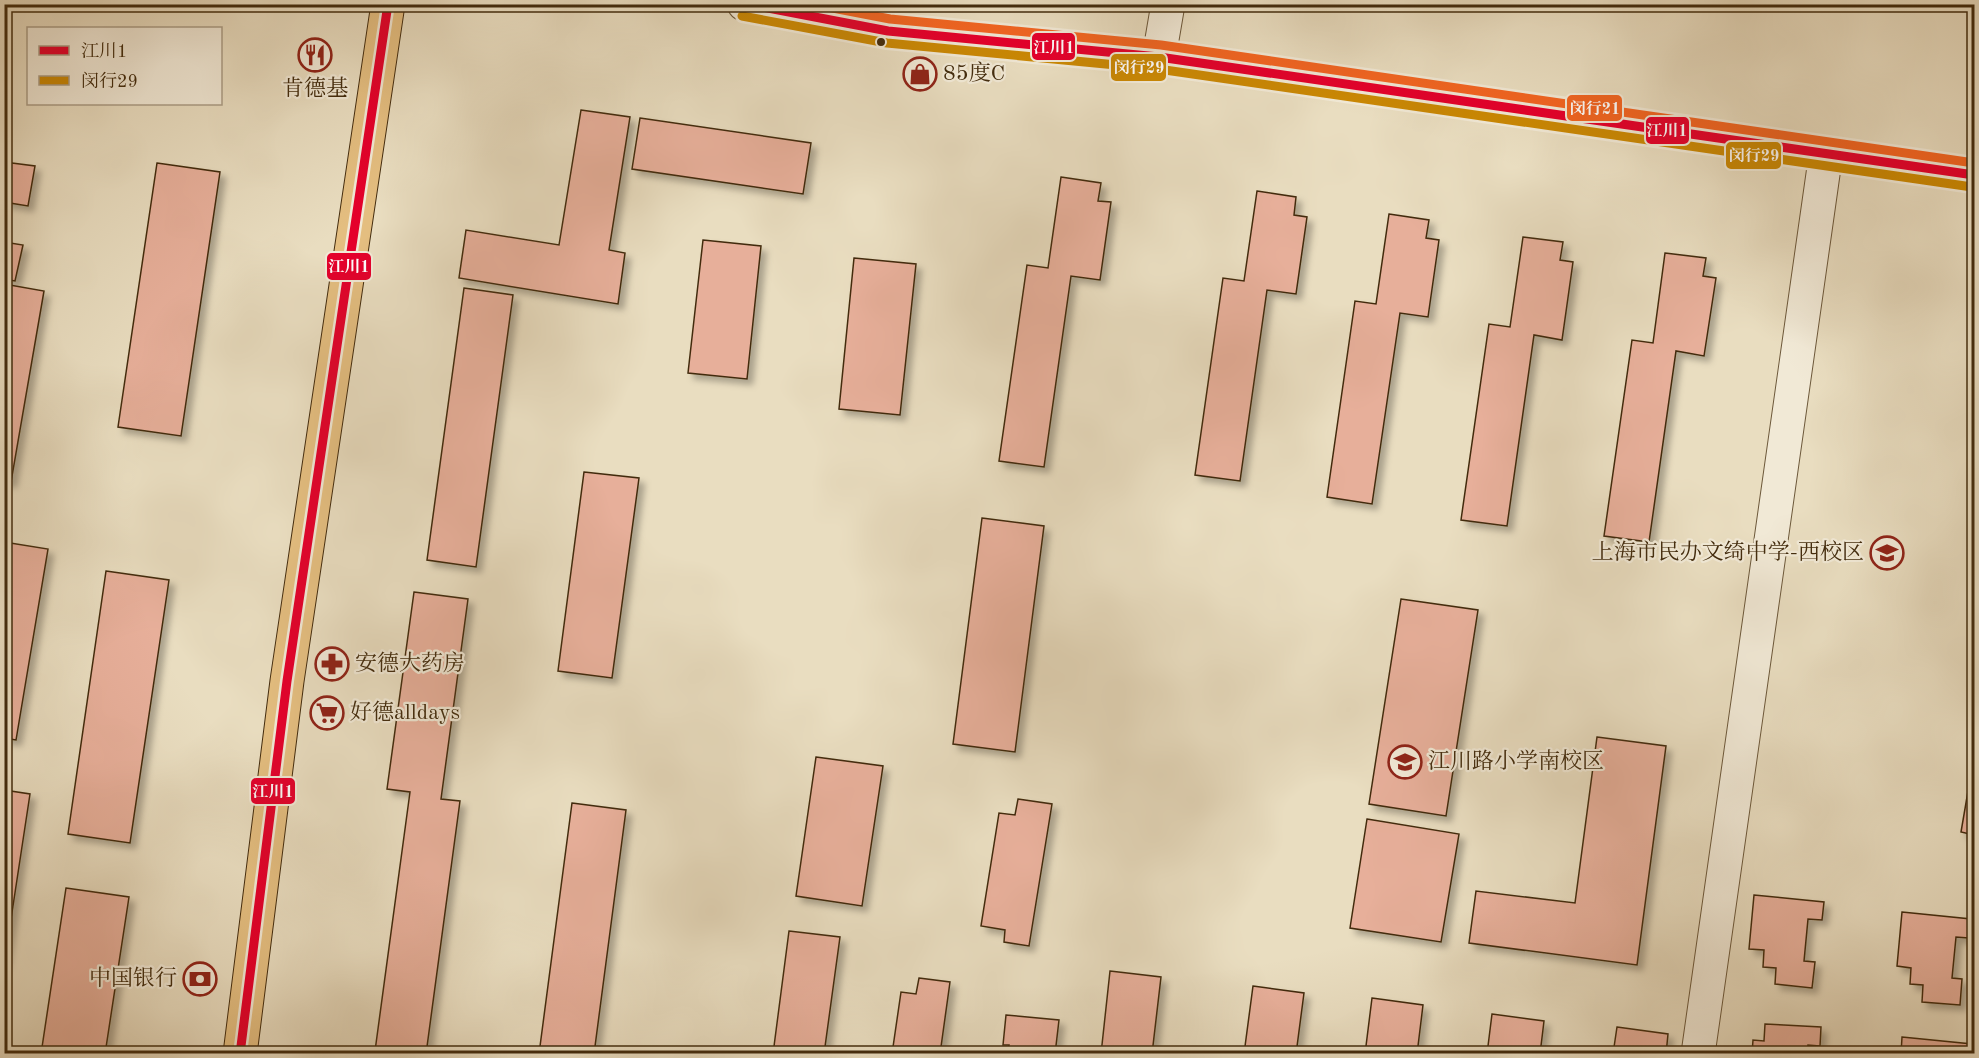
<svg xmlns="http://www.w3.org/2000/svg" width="1979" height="1058" font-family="'Old Standard TT','Noto Serif SC',serif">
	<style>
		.building { fill: #e7af9a; stroke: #432c0e; stroke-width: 1.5; filter: url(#shadow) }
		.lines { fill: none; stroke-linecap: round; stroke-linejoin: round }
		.minor-casing { stroke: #6c583a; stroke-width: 35 }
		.major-casing { stroke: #432c0e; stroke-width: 35 }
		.minor { stroke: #f1e9d6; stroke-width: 33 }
		.major { stroke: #e4be80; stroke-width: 33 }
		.bus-1-casing { stroke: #f1e9d6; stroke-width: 14 }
		.bus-2-casing { stroke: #f1e9d6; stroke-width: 14 }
		.bus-3-casing { stroke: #f1e9d6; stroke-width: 14 }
		.bus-1 { stroke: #e4002b; stroke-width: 9 }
		.bus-2 { stroke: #ca8804; stroke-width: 9 }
		.bus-3 { stroke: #f26522; stroke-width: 9 }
		.bus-dot { fill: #432c0e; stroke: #f1e9d6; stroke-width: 2 }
		.labels { text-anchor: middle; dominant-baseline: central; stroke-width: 4.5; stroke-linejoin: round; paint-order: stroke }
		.poi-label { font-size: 22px; fill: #432c0e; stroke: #f1e9d6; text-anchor: start }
		.line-badge { stroke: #f1e9d6; stroke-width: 2 }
		.badge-label { font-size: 16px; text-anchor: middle; font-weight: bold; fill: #fff }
	</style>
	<defs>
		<filter id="shadow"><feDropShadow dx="5.5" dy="5.5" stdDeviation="3" flood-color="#0004"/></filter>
	</defs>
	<rect width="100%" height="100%" fill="#e9ddc0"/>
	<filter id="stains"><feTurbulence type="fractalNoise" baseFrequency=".00333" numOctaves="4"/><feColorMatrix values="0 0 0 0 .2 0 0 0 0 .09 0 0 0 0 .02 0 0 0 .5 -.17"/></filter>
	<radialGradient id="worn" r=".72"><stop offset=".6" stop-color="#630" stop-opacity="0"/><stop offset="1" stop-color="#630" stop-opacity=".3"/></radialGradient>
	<path class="building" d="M581,110L630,117L609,250L625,253L618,304L459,278L466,230L559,245Z
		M640,118L811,143L803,194L632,169Z
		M4,162L35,166L28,206L4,202Z
		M157,163L220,172L181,436L118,427Z
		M1061,177L1101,183L1098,201L1111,202L1100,280L1071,276L1044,467L999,461L1027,265L1048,268Z
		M1257,191L1296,197L1294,215L1307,217L1296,294L1267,290L1240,481L1195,475L1223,278L1244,281Z
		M1389,214L1429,220L1426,238L1439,240L1428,317L1400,313L1372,504L1327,497L1355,301L1376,304Z
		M1523,237L1563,242L1560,260L1573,262L1562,340L1534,335L1507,526L1461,520L1489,324L1510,327Z
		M703,240L761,246L747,379L688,373Z
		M4,242L23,245L15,281L4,279Z
		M1665,253L1706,258L1703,276L1716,278L1704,356L1676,351L1649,542L1604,536L1632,340L1653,343Z
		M854,258L916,264L900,415L839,409Z
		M4,284L44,291L11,482L4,481Z
		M464,288L513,295L476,567L427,560Z
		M584,472L639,478L612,678L558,671Z
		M982,518L1044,526L1015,752L953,744Z
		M4,542L48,549L16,740L4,738Z
		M106,571L169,580L130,843L68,834Z
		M414,592L468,599L441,799L460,801L426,1054H394L375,1051L410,792L387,789Z
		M1401,599L1478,610L1446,816L1369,804Z
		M1597,737L1666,746L1637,965L1469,943L1476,891L1575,903Z
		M1974,756V835L1961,832Z
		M816,757L883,766L862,906L796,896Z
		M4,790L30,794L4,965Z
		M1018,799L1052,804L1029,946L1004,942L1005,930L981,926L999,813L1015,815Z
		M572,803L626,810L594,1054H539Z
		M1367,819L1459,834L1441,942L1350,928Z
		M66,888L129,897L105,1054H41Z
		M1754,895L1824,902L1822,920L1808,919L1804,961L1815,962L1812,988L1775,984L1776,968L1763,967L1764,950L1749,949Z
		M1902,912L1971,919L1969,938L1956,937L1952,978L1962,979L1960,1005L1922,1002L1923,985L1910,984L1911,968L1897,966Z
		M789,931L840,937L824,1054H773Z
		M1110,971L1161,977L1152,1054H1101Z
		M919,978L950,982L940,1054H892L901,992L916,994Z
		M1253,986L1304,993L1296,1054H1244Z
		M1372,998L1423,1005L1417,1054H1365Z
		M1492,1014L1544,1021L1540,1054H1487Z
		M1006,1015L1059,1020L1055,1054H1008L1009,1045H1003Z
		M1765,1024L1821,1027L1820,1046L1808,1045L1807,1054H1752L1753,1040L1764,1041Z
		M1617,1027L1668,1034L1666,1054H1613Z
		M1902,1037L1972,1044L1971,1054H1901Z"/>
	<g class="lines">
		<defs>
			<path id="minor" d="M744,4L888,31L1159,57L1974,175
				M1159,57L1168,4
				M1698,1054L1826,153"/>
			<path id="major" d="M240,1054L287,681L388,4"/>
		</defs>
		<use href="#minor" class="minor-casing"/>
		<use href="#major" class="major-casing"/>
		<use href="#minor" class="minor"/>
		<use href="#major" class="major"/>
		<defs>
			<path id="bus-1" d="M747,4L888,31L1159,57L1974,175
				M240,1054L287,681L388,4"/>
			<path id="bus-2" d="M742,16L887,43L1158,69L1972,187"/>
			<path id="bus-3" d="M812,4L890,19L1161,45L1974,163"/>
		</defs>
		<use href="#bus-1" class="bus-1-casing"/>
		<use href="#bus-2" class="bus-2-casing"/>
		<use href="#bus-3" class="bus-3-casing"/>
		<use href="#bus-1" class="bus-1"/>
		<use href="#bus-2" class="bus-2"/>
		<use href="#bus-3" class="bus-3"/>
	</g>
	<defs>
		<symbol id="restaurant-ring" viewBox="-11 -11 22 22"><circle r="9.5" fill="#f1e9d6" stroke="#8f2418" stroke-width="1.5"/><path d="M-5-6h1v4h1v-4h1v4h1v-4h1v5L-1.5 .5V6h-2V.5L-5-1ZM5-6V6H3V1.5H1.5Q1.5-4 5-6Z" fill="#8f2418"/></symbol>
		<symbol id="shop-ring" viewBox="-11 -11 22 22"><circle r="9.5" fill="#f1e9d6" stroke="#8f2418" stroke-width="1.5"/><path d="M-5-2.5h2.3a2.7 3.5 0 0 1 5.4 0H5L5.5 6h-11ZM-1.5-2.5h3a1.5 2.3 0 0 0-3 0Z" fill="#8f2418"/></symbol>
		<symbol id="school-ring" viewBox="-11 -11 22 22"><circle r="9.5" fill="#f1e9d6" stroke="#8f2418" stroke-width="1.5"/><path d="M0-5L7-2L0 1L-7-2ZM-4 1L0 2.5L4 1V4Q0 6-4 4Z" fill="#8f2418"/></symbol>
		<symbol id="pharmacy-ring" viewBox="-11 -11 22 22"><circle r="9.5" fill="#f1e9d6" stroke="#8f2418" stroke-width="1.5"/><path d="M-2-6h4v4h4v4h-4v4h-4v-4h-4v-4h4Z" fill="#8f2418"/></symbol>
		<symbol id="supermarket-ring" viewBox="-11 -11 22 22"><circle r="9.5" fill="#f1e9d6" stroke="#8f2418" stroke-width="1.5"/><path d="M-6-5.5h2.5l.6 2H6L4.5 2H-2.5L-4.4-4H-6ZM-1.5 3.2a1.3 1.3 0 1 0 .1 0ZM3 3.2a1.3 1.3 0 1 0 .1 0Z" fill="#8f2418"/></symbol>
		<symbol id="bank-ring" viewBox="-11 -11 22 22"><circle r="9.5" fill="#f1e9d6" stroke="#8f2418" stroke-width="1.5"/><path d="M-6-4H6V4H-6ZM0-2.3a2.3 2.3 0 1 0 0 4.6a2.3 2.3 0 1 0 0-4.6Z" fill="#8f2418"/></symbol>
	</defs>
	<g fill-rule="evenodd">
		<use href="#restaurant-ring" x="296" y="36" width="38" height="38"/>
		<use href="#shop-ring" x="901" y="55" width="38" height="38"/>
		<use href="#school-ring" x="1868" y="534" width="38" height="38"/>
		<use href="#pharmacy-ring" x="313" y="645" width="38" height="38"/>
		<use href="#supermarket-ring" x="308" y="694" width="38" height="38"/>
		<use href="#school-ring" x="1386" y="743" width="38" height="38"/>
		<use href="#bank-ring" x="181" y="960" width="38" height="38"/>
	</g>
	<circle class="bus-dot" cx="881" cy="42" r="5"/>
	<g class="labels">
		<g class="poi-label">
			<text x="943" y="74">85度C</text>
			<text x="315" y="89" text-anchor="middle">肯德基</text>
			<text x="1864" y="553" text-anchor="end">上海市民办文绮中学-西校区</text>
			<text x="355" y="664">安德大药房</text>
			<text x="350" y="713">好德alldays</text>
			<text x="1428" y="762">江川路小学南校区</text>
			<text x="177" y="979" text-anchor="end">中国银行</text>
		</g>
	</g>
	<g class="line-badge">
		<rect x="1031" y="32" width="45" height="29" rx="6" fill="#e4002b"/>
		<rect x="1110" y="53" width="57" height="29" rx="6" fill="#ca8804"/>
		<rect x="1566" y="94" width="57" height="28" rx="6" fill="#f26522"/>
		<rect x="1645" y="116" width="45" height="29" rx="6" fill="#e4002b"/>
		<rect x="1725" y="141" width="57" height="29" rx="6" fill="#ca8804"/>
		<rect x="326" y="252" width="46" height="29" rx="6" fill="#e4002b"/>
		<rect x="250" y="777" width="46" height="28" rx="6" fill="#e4002b"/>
	</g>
	<g class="badge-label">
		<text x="1054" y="53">江川1</text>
		<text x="1139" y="73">闵行29</text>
		<text x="1595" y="114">闵行21</text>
		<text x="1667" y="136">江川1</text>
		<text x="1754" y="161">闵行29</text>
		<text x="349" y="272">江川1</text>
		<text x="273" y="797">江川1</text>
	</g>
	<rect width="1979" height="1058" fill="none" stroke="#e9ddc0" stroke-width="24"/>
	<rect x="6" y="6" width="1967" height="1046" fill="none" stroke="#432c0e" stroke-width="3"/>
	<rect x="12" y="12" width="1955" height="1034" fill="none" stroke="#432c0e" stroke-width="1.5"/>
	<rect x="27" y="27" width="195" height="78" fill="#f1e9d6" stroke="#ab9d86" stroke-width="1.5"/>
	<rect x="39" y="46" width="30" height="9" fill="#e4002b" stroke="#ab9d86" stroke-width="1.5"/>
	<text x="81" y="57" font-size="18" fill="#432c0e">江川1</text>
	<rect x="39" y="76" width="30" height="9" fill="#ca8804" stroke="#ab9d86" stroke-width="1.5"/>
	<text x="81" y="87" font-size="18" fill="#432c0e">闵行29</text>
	<rect width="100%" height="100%" filter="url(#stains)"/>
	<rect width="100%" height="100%" fill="url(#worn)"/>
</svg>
